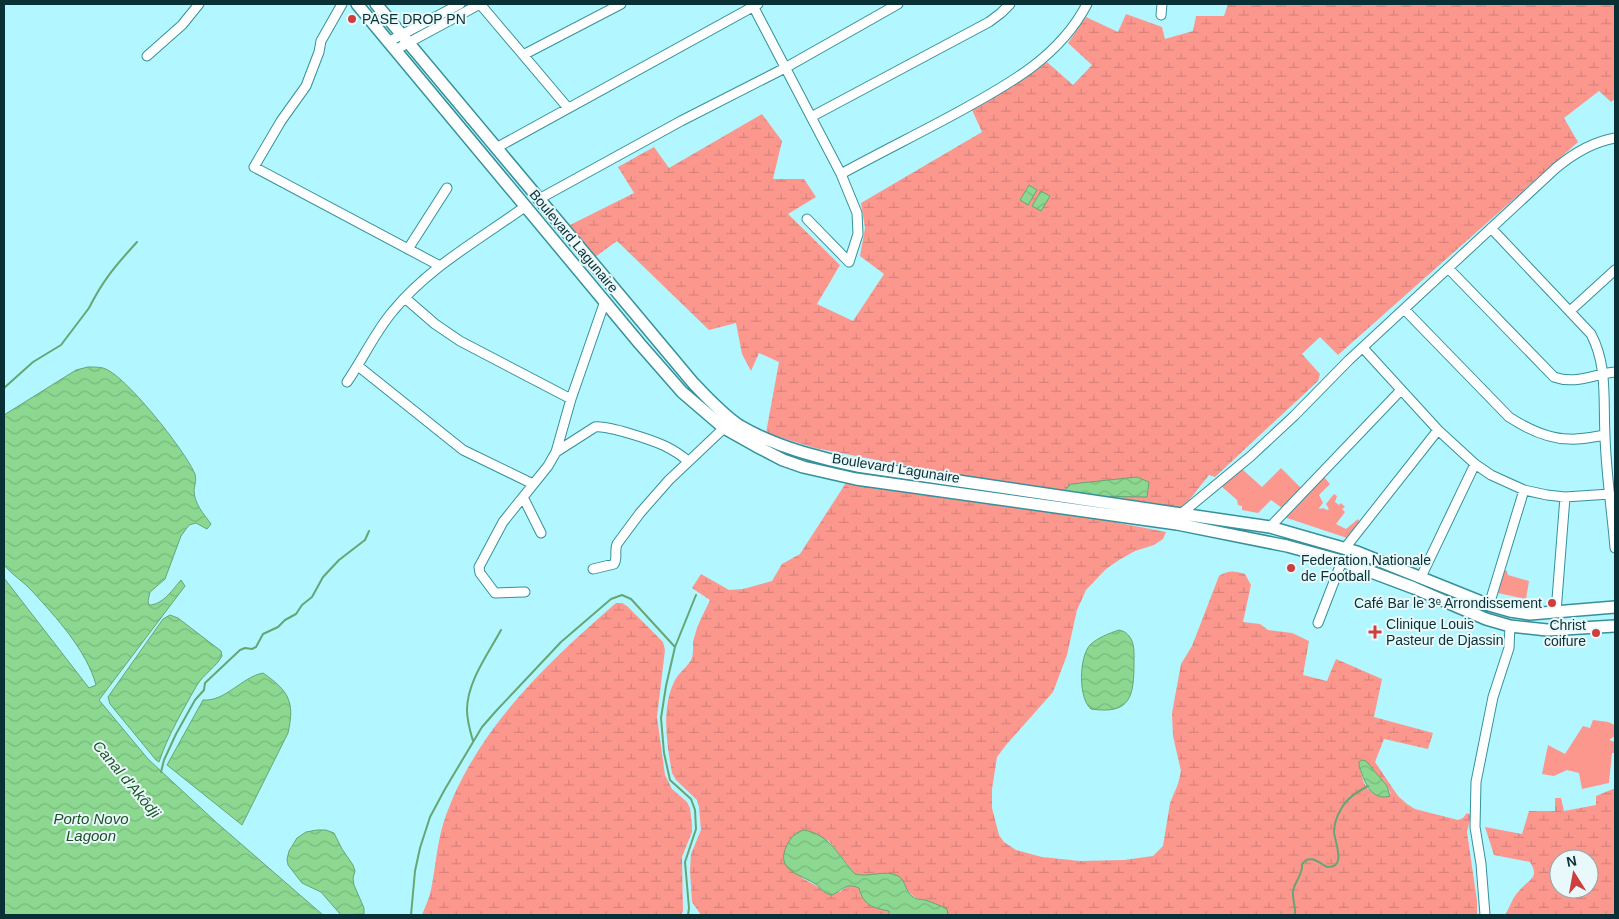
<svg xmlns="http://www.w3.org/2000/svg" width="1619" height="919" font-family="Helvetica,sans-serif">
	<style>
		.grass { fill: #fc978e }
		.wetland { fill: url(#wetland-marsh); fill-rule: evenodd }
		.water { fill: url(#water-waves); stroke: #65a674 }
		.lines { fill: none; stroke-linecap: round; stroke-linejoin: round }
		.stream { stroke: #65a674; stroke-width: 2 }
		.minor-casing { stroke: #36919b; stroke-width: 11 }
		.major-casing { stroke: #36919b; stroke-width: 14 }
		.minor { stroke: #fff; stroke-width: 9 }
		.major { stroke: #fff; stroke-width: 11 }
		.poi-dot { fill: #cd3e3c; stroke: #e9f9fb; stroke-width: 2 }
		.labels { text-anchor: middle; dominant-baseline: central; stroke-width: 4; stroke-linejoin: round; paint-order: stroke }
		.poi-label { font-size: 14px; fill: #093034; stroke: #e9f9fb; text-anchor: start }
		.street-label { font-size: 14px; fill: #093034; stroke: #e9f9fb }
		.water-label { font-size: 15px; font-style: italic; fill: #1d5123; stroke: #e9f9fb }
	</style>
	<defs>
		<pattern id="wetland-marsh" width="20" height="14" patternUnits="userSpaceOnUse" patternTransform="scale(1.25)"><rect width="20" height="14" fill="#fc978e"/><path d="M1 5h8M5 5V1M11 12h8M15 12V8" fill="none" stroke="#d7827b"/></pattern>
		<pattern id="water-waves" width="16" height="10" patternUnits="userSpaceOnUse" patternTransform="scale(1.25)"><rect width="16" height="10" fill="#8cd890"/><path d="M0 5q4-4 8 0t8 0" fill="none" stroke="#77ba7d"/></pattern>
	</defs>
	<rect width="100%" height="100%" fill="#b2f6ff"/>
	<path class="grass" d="M1281,468L1301,488L1282,508L1271,500L1258,513L1242,510V506L1238,505L1237,500L1221,486L1242,469L1262,487Z
		M1324,477L1330,484L1319,495L1323,503L1319,508L1320,509L1323,508L1327,510L1329,509L1326,504L1334,494L1337,496L1335,502L1339,505L1341,503L1345,507L1342,509L1345,512L1336,524L1346,529L1358,519L1360,523L1350,539L1284,517Z
		M1503,570L1507,571L1508,575L1529,581L1526,599L1498,593Z
		M1593,720L1608,722L1615,725V736L1609,740L1615,742V753H1612L1609,783L1582,789L1579,773L1567,770L1554,776L1542,774L1548,745L1565,754L1583,726L1590,728Z"/>
	<path class="wetland" d="M1228,4H1615V99L1611,102L1599,91L1564,118L1578,142L1338,355L1320,337L1302,354L1320,374L1318,381L1215,477L1209,475L1175,518L815,448L766,433L779,362L759,353L751,371L742,354L736,323L709,330L617,241L595,257L570,225L634,193L618,167L654,147L669,168L762,114L782,141L773,179H804L816,197L788,214L840,265L817,304L853,321L884,274L860,256L865,228L861,203L982,132L972,110L1028,76L1047,62L1073,85L1092,65L1068,43L1086,17L1118,32L1126,14L1162,27L1165,39L1193,31L1196,16H1224Z
		M853,472L1166,532L1163,539L1154,545L1135,551L1119,560L1106,569L1086,590L1077,610L1067,655L1053,692L1006,745L997,757L992,789V808L999,835L1004,842L1016,850L1042,857L1080,861L1124,860L1153,856L1163,846L1170,803L1178,784L1181,771L1173,736L1172,713L1181,664L1192,646L1219,576C1229,570 1234,571 1245,574L1251,585L1243,622L1260,624L1268,630L1292,633L1309,641L1303,675L1327,681L1336,659L1382,679L1374,717L1433,733L1428,749L1384,739L1375,762L1398,796L1407,804L1415,809L1458,820L1463,818L1467,813L1471,815L1467,832L1477,901V915H948L946,909C929,900 912,904 904,883L873,875L862,876L855,874L828,840L802,878L820,888L840,892C847,886 850,884 859,887L861,896L889,911V915H701L692,902L690,870L691,854L701,830L699,807L697,800L676,780L672,773C667,744 661,710 674,682C678,673 688,667 692,658C694,651 692,642 695,635C698,623 705,611 710,600L692,588L701,574L729,590L743,589L772,581L782,564L800,554ZM1366,761L1387,786L1391,794L1368,789L1364,783L1360,769Z
		M616,603H622L627,606L663,642L665,650L657,717L665,775L672,789L687,802L690,808L692,825V832L682,857L683,911L681,915H422C425,907 429,899 431,890C436,865 437,840 446,815C478,728 547,663 616,603Z
		M1613,789H1615V915H1505C1510,907 1512,898 1519,891C1527,880 1541,879 1530,862L1494,855L1485,827L1522,834L1529,811H1555V798H1561L1564,811L1596,805V796ZM1559,859H1589V889H1559Z"/>
	<path class="water" d="M1029,185L1037,190L1028,205L1020,200Z
		M1041,191L1050,196L1041,211L1032,206Z
		M88,367C93,367 99,367 103,368C124,373 185,451 194,472C197,477 195,484 194,490C194,504 204,514 211,524L207,529L196,523L189,525L181,536L165,579L150,592L148,601L149,605C163,605 173,589 181,580L185,586L99,700L148,759L217,823L323,915H4V578L89,688L96,685C87,651 56,617 32,591C23,581 12,575 4,565V415L76,370Z
		M1137,477L1149,482L1147,497L1082,496L1064,491L1071,484Z
		M170,615L178,618L221,651L222,656C216,667 204,674 197,685C183,710 168,735 159,762L156,760L110,704L108,697L163,619Z
		M1119,630C1123,631 1126,632 1129,636C1135,643 1134,654 1134,662C1134,696 1131,715 1091,709C1078,698 1079,657 1090,645C1097,638 1110,633 1119,630Z
		M263,673C289,691 295,702 288,733L242,825L167,765L203,700C225,702 242,677 263,673Z
		M1362,760L1366,761L1387,786L1390,796C1374,801 1366,786 1362,774C1360,769 1359,767 1359,762Z
		M317,830H326L334,833L342,849L353,865L355,871L353,878L354,885L364,908V914L341,915L321,892L302,883L288,865L287,859L289,851L297,838L306,832Z
		M804,830C831,835 838,856 855,874C869,878 885,869 898,876C906,880 905,892 913,897C917,900 921,899 925,900C932,902 939,905 947,909L948,915H889V911C873,908 863,905 859,888C846,882 843,890 832,895C822,893 824,890 817,885C801,874 774,871 787,845C791,837 796,832 804,830Z"/>
	<g class="lines">
		<path class="stream" d="M4,388L33,362L61,345L89,308C103,280 116,265 137,242
			M473,741C470,731 467,721 467,710C467,682 488,654 501,630
			M161,772L164,760L176,734L195,700L204,690L205,683L240,650L245,648L252,649L256,647L263,634L278,627L285,620L296,614L302,605L312,597L323,577L339,560L365,540L369,531
			M411,915L415,871L420,848L430,817L445,789L482,727L496,711L561,642L611,599L622,595L631,599L675,647
			M688,915L689,908L685,862L696,829L695,810L691,799L670,780L664,753L661,718L666,686L675,647L696,595
			M1295,915C1296,907 1292,899 1293,891C1295,881 1303,875 1302,864C1310,854 1318,862 1327,867C1347,868 1335,843 1334,832C1334,824 1337,816 1341,809C1347,798 1357,792 1368,786"/>
		<defs>
			<path id="minor" d="M342,4L321,41L319,52L306,86L281,121L254,167L440,266
				M480,4L568,108
				M752,4L841,174L857,213L858,234L849,262L807,219
				M1161,15L1162,4
				M388,42L460,4
				M395,50L480,4
				M523,55L621,4
				M147,56L182,25L199,4
				M811,117L989,22L1001,13L1010,4
				M496,148L758,4
				M841,174C881,152 922,132 962,110C1011,83 1060,56 1087,4
				M539,199L681,121L785,68L898,4
				M1491,228L1591,334C1608,366 1603,401 1605,436C1606,473 1612,511 1615,548
				M408,249L447,188
				M1448,268L1554,377C1576,385 1594,374 1615,372
				M405,298L435,324L460,341L571,399
				M1404,309L1509,417C1526,428 1548,439 1569,439C1581,440 1593,437 1605,435
				M1570,311L1615,270
				M1363,348L1438,430L1475,464L1491,475L1524,490L1547,495L1565,497L1610,494
				M358,366L463,450L533,484
				M347,382C363,359 375,332 393,311C429,267 480,239 526,206
				M556,452L595,427C607,425 652,440 665,446C673,450 681,455 688,461
				M523,497L541,533
				M1182,513L1251,456L1294,416L1349,360L1556,168C1574,153 1592,142 1615,138
				M1270,527L1401,390
				M1345,548L1438,430
				M593,569L614,564C618,558 614,551 617,544L640,513L669,480L724,428
				M1421,577L1475,464
				M525,592L495,593L480,573L479,567L503,522L548,466L556,452L571,399L605,301
				M1489,605L1524,490
				M1556,612L1565,497
				M1318,623L1342,561
				M1485,915L1481,864L1475,827L1476,782L1493,697L1509,648L1510,626"/>
			<path id="major" d="M357,4L640,344L682,392L724,428L756,446L783,460L803,467L856,479L1177,524L1287,546L1342,561L1414,588L1486,619L1510,626L1547,630L1615,626
				M376,4L694,384C708,398 723,415 740,426C776,447 817,457 857,466L1270,527L1357,552L1489,605L1510,611L1530,614L1615,607"/>
		</defs>
		<use href="#minor" class="minor-casing"/>
		<use href="#major" class="major-casing"/>
		<use href="#minor" class="minor"/>
		<use href="#major" class="major"/>
	</g>
	<g class="poi-dot">
		<circle cx="352" cy="19" r="5"/>
		<circle cx="1291" cy="568" r="5"/>
		<circle cx="1552" cy="603" r="5"/>
		<path d="M1372.5 624.5h5v5h5v5h-5v5h-5v-5h-5v-5h5z"/>
		<circle cx="1596" cy="633" r="5"/>
	</g>
	<g class="labels">
		<g class="poi-label">
			<text x="362" y="19">PASE DROP PN</text>
			<text x="1301" y="560">Federation Nationale<tspan x="1301" dy="16">de Football</tspan></text>
			<text x="1542" y="603" text-anchor="end">Café Bar le 3ᵉ Arrondissement</text>
			<text x="1386" y="624">Clinique Louis<tspan x="1386" dy="16">Pasteur de Djassin</tspan></text>
			<text x="1586" y="625" text-anchor="end">Christ<tspan x="1586" dy="16">coifure</tspan></text>
		</g>
		<g class="street-label">
			<text transform="translate(574 241) rotate(50)">Boulevard Lagunaire</text>
			<text transform="translate(896 468) rotate(9)">Boulevard Lagunaire</text>
		</g>
		<g class="water-label">
			<text transform="translate(127 779) rotate(50)">Canal d'Akôdji</text>
			<text x="91" y="818">Porto Novo<tspan x="91" dy="17">Lagoon</tspan></text>
		</g>
	</g>
	<rect width="1619" height="919" fill="none" stroke="#093034" stroke-width="10"/>
	<g transform="translate(1574 874) rotate(349)"><circle r="24" fill="#e9f9fb" stroke="#8fa9ab"/>
	<path d="M0-4L9 19L0 12L-9 19Z" fill="#cd3e3c"/>
	<text y="-8" font-size="14" font-weight="bold" text-anchor="middle" fill="#093034">N</text>
	</g>
</svg>
